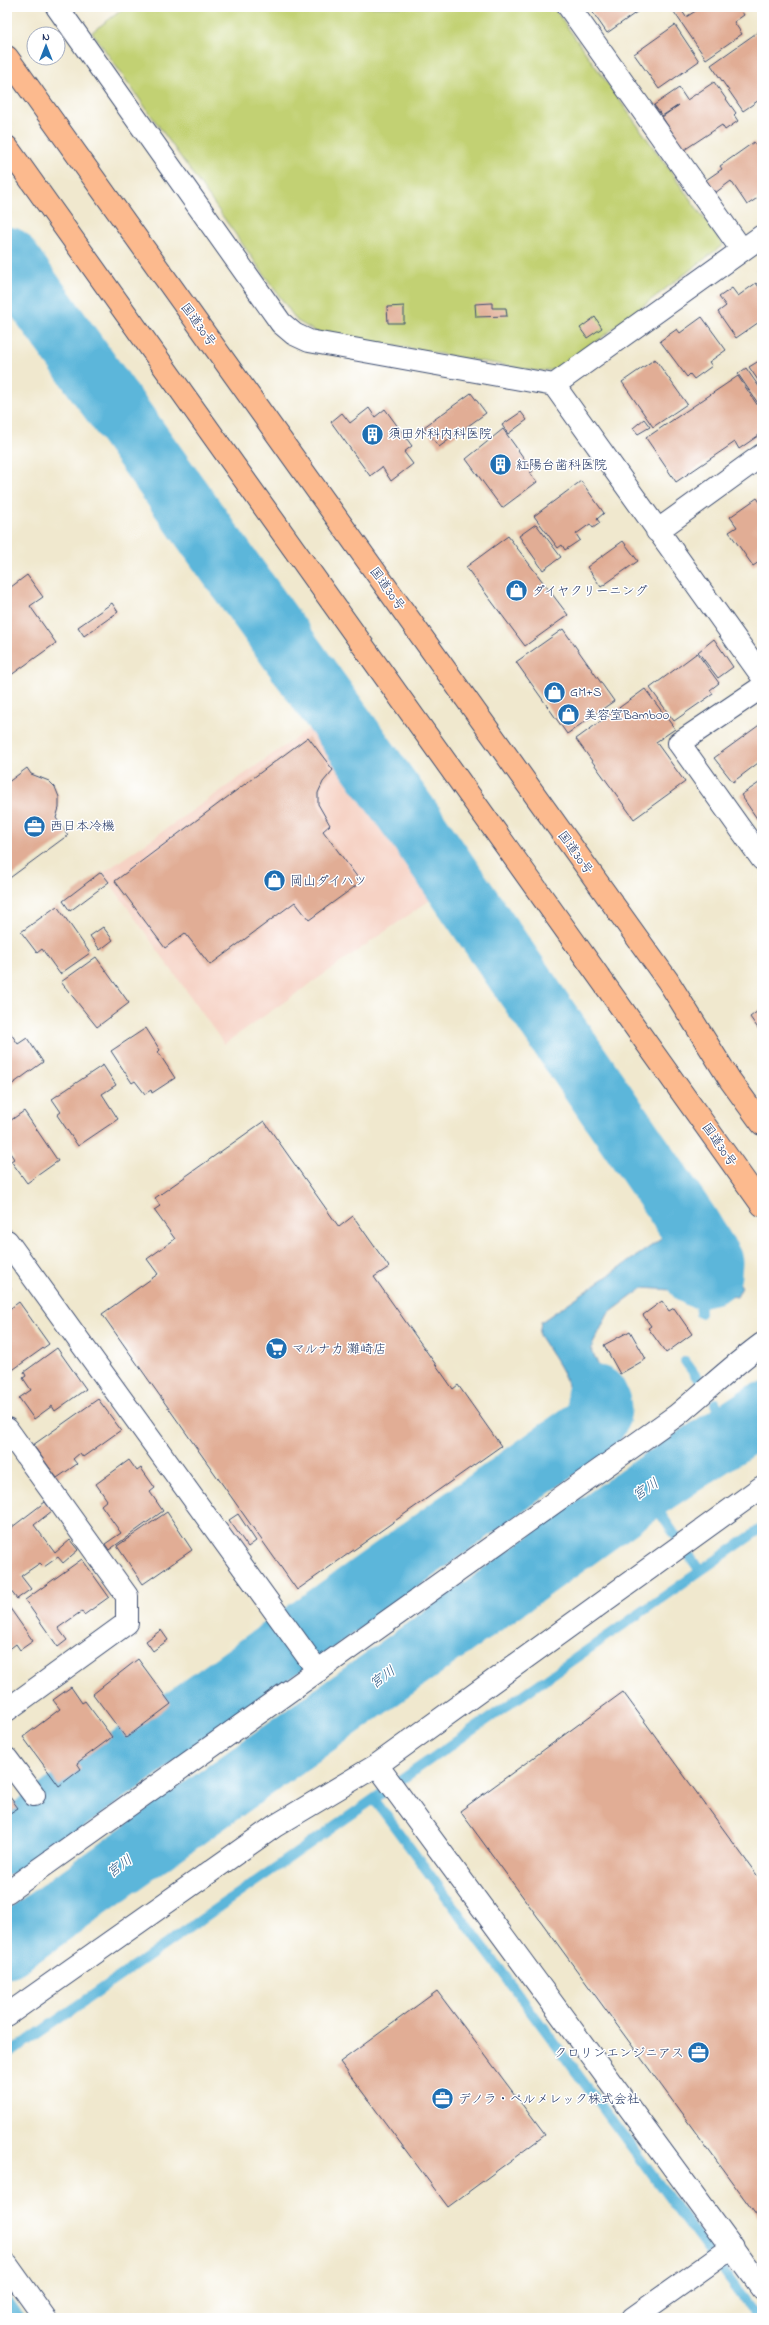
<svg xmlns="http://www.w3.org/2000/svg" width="769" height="2325" font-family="'Indie Flower','Klee One',sans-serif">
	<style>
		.built { fill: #f6d2c4 }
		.green { fill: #c2d173; stroke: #6e8068 }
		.water { fill: #5cb6da; stroke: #3c729c }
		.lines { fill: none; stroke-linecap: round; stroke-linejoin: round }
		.stream { stroke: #5cb6da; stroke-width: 10 }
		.river { stroke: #5cb6da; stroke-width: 61 }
		.building { fill: #e1ad95 }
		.minor-casing { stroke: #3b4b6f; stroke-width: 24 }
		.highway-casing { stroke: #3b4b6f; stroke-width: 24 }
		.minor { stroke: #fff; stroke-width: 22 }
		.highway { stroke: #fcba8e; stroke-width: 22 }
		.labels { text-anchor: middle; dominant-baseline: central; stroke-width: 3; stroke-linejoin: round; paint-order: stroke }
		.street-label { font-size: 13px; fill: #1b2f5e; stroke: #fff }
		.poi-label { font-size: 13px; fill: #1b2f5e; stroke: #fff; text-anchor: start }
		.water-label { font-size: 14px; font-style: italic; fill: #325e89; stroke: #fff }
	</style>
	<rect width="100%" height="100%" fill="#fff"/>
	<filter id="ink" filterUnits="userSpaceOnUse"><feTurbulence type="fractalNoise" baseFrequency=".025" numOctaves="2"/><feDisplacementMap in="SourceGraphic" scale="8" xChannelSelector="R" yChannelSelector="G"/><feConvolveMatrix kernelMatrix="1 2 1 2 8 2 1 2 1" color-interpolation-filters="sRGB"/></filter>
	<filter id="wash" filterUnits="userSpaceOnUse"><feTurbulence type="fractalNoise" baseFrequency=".012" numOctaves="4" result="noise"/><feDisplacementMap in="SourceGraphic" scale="16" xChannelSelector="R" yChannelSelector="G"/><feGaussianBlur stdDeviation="0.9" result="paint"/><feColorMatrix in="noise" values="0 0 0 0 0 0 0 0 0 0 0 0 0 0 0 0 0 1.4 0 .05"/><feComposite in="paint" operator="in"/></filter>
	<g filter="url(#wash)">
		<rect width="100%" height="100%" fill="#f0e8ce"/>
		<path class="built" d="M326,717L446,889L224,1044L103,873Z"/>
		<path class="green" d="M126,7H553L723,245L571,361L553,370L536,371L316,332L297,321L92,32Z"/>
		<path class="water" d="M691,1207L742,1287L737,1297L700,1292L643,1288L608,1314L591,1348L619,1414L610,1431L611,1436L603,1443L597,1440L585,1443L557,1465L545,1444C593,1407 564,1374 539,1335L541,1322L657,1242Z"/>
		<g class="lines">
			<path class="stream" d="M698,1279L700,1313
				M685,1361L698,1379
				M715,1403L736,1430
				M635,1477L700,1571
				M374,1799L758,2318
				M7,2055L762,1528
				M7,2301L19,2318"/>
			<path class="river" d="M7,257L414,824L688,1223L712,1262L711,1274L698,1277L695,1275
				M7,1845L596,1422C602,1412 603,1407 597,1396
				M7,1947L645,1490L762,1413"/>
		</g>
		<g id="blocks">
			<path class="building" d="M589,7H644L607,33Z
				M702,7H739L744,15L734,22L742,34L706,59L674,12L680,8L686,17Z
				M675,25L699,61L659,89L634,54Z
				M762,29V98L743,111L711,65Z
				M714,82L736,113L734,115L738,121L725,130L722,125L684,150L662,117L679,105L662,116L654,105L679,88L687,100Z
				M754,142L762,153V195L747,205L731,181L715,193L706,180L722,169L720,166Z
				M762,269V277L758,271Z
				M756,283L762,291V320L736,338L718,312L726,306L719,297L732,288L738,296Z
				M492,303V308H506L507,316L476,317L475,304Z
				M404,306V323H388L387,307Z
				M595,317L602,328L587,338L580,328Z
				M702,317L726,350L709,362L712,366L694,379L690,374L687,377L660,341L677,329L680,333Z
				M655,359L687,404L653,427L622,382Z
				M762,359V386L749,367Z
				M746,368L762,391V409L738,374Z
				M738,376L762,412V433L739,449L735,442L676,482L646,438Z
				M471,393L486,413L439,447L424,427Z
				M369,408L375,417L385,409L412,446L404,452L413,464L391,481L382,467L370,476L331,422L342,413L350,423Z
				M521,412L527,420L508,434L502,425Z
				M644,419L650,427L638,434L633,428Z
				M503,429L533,471L530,473L537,482L502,508L466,459Z
				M581,481L604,513L597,519L600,523L593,528L590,524L576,534L580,540L565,550L562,545L558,548L534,516Z
				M757,498L762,505V560L753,566L729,532L737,527L730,517Z
				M536,524L561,557L543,570L519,536Z
				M508,536L568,615L525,646L466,567Z
				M623,541L638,561L601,587L587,567Z
				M27,575L43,597L30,606L56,643L7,678V590Z
				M112,603L118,612L84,636L78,627Z
				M563,629L614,701L567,734L516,662Z
				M714,639L733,667L718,678L698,652Z
				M697,653L719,683L710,690L713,694L674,721L650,688Z
				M645,689L675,729L656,742L685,782L634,819L576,739Z
				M762,723V760L733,782L714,758Z
				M308,737L333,770L323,782L318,793V804L330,825L323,831L361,882L309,920L295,902L210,965L185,933L165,948L115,881Z
				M27,768L31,774L49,781L55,787L59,797V808L56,818L68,835L7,880V783Z
				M762,781V826L741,795Z
				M101,872L109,882L70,911L63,901Z
				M57,906L90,953L60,974L42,949L37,953L21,932Z
				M103,927L113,940L100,950L90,936Z
				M96,957L129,1003L97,1027L61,982Z
				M762,1008V1034L750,1017Z
				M7,1028L18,1044L27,1038L43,1062L7,1088Z
				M146,1028L160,1050L158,1052L175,1078L152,1093L151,1090L145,1094L135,1081L132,1083L111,1051Z
				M103,1065L116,1085L102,1094L118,1119L78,1146L57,1115L61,1112L52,1099Z
				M24,1111L58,1161L27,1183L11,1161L14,1159L7,1148V1123Z
				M264,1121L339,1227L353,1216L389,1267L374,1277L453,1389L458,1385L501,1446L297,1590L102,1314L158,1274L147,1259L175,1239L154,1210L160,1206L155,1198Z
				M7,1281L11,1288L7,1291Z
				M662,1301L669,1311L674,1308L692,1334L666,1353L648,1328L651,1326L643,1315Z
				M19,1302L49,1344L7,1374V1311Z
				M630,1331L646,1359L620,1374L604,1345Z
				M57,1348L86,1389L55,1411L52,1406L34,1419L19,1398L31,1390L23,1378L26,1376L24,1372Z
				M98,1399L121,1430L83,1457L80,1453L73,1459L77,1464L57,1478L33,1445Z
				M129,1460L137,1471L141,1468L155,1488L150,1492L163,1511L109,1550L105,1544L121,1533L101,1505L107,1500L96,1484Z
				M45,1502L52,1511L34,1525L55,1553L70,1540L78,1550L63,1563L58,1557L44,1567L40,1563L21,1576L31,1589L17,1599L7,1586V1531Z
				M167,1512L192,1550L143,1584L117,1546Z
				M238,1514L256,1541L248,1547L229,1520Z
				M82,1559L109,1597L84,1615L82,1611L58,1628L67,1640L58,1647L25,1600Z
				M7,1604L33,1641L20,1650L16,1644L7,1651Z
				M161,1630L168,1640L153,1651L146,1641Z
				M138,1659L171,1704L126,1738L93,1694Z
				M71,1687L82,1703L85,1701L112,1737L77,1763L81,1769L59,1786L23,1737L60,1709L53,1700Z
				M623,1692L762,1882V2223L460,1811Z
				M7,1793L18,1808L7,1815Z
				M437,1991L545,2135L448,2207L340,2062Z"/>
		</g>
	</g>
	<g filter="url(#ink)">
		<use href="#blocks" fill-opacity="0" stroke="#3b4b6f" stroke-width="1"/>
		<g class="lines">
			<defs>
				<path id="minor" d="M57,7L281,323L294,334L309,341L554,385L762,676
					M569,7L742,250
					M554,385L762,236
					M657,531L762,455
					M762,687L679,743L762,859
					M7,1241L318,1671
					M7,1429L127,1596V1623L7,1710
					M7,1759L34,1795
					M377,1765L762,2288
					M7,1892L677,1415C706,1391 732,1366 762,1344
					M7,2015L275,1826L377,1765L762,1487
					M7,2265L45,2318
					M633,2318L733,2247"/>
				<path id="highway" d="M7,57L668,981L730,1080L762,1124
					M7,147L762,1205"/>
			</defs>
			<use href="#minor" class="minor-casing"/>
			<use href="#highway" class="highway-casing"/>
			<use href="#minor" class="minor"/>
			<use href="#highway" class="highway"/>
		</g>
	</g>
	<defs>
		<symbol id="building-disc" viewBox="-11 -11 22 22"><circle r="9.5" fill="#1f6fb2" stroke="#fff"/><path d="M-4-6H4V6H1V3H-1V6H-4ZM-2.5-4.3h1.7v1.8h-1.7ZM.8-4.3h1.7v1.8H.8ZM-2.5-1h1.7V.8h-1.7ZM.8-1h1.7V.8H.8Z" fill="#fff"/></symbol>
		<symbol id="shop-disc" viewBox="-11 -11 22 22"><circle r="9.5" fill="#1f6fb2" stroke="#fff"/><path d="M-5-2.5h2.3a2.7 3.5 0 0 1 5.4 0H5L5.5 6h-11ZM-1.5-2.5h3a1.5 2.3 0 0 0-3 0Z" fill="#fff"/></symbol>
		<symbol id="office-disc" viewBox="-11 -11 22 22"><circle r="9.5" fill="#1f6fb2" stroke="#fff"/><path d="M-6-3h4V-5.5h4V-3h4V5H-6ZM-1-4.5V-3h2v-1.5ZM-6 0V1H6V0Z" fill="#fff"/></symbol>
		<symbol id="supermarket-disc" viewBox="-11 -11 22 22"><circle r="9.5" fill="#1f6fb2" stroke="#fff"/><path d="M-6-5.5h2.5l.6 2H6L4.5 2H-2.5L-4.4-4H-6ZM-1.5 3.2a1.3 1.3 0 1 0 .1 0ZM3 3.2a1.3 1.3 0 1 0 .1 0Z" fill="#fff"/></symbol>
	</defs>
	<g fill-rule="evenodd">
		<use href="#building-disc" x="360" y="422" width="25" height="25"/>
		<use href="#building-disc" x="488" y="452" width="25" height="25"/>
		<use href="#shop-disc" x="504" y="578" width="25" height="25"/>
		<use href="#shop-disc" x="542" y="680" width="25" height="25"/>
		<use href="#shop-disc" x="556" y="702" width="25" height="25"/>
		<use href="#office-disc" x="22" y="814" width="25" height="25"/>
		<use href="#shop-disc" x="262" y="868" width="25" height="25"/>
		<use href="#supermarket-disc" x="264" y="1336" width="25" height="25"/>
		<use href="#office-disc" x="686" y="2040" width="25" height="25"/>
		<use href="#office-disc" x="430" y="2086" width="25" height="25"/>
	</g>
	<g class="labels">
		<g class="street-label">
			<text transform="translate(198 325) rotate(54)">国道30号</text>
			<text transform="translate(387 589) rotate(54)">国道30号</text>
			<text transform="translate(575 853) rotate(54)">国道30号</text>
			<text transform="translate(719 1145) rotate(55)">国道30号</text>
		</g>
		<g class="poi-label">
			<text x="388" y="434">須田外科内科医院</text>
			<text x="516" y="465">紅陽台歯科医院</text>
			<text x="532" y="591">ダイヤクリーニング</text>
			<text x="570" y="692">GM+S</text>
			<text x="584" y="715">美容室Bamboo</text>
			<text x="50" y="826">西日本冷機</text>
			<text x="290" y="881">岡山ダイハツ</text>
			<text x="292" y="1349">マルナカ 灘崎店</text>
			<text x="684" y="2053" text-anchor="end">クロリンエンジニアス</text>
			<text x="458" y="2099">デノラ・ペルメレック株式会社</text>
		</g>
		<g class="water-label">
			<text transform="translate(646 1490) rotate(-34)">宮川</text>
			<text transform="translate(383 1678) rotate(-36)">宮川</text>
			<text transform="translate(120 1867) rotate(-36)">宮川</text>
		</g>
	</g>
	<rect width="769" height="2325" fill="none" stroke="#fff" stroke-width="24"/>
	<g transform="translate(46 46)"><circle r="19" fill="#ffffff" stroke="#a4acbf"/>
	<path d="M0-3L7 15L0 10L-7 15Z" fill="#1f6fb2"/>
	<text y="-6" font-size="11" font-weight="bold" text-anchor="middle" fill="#1b2f5e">N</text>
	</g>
</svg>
